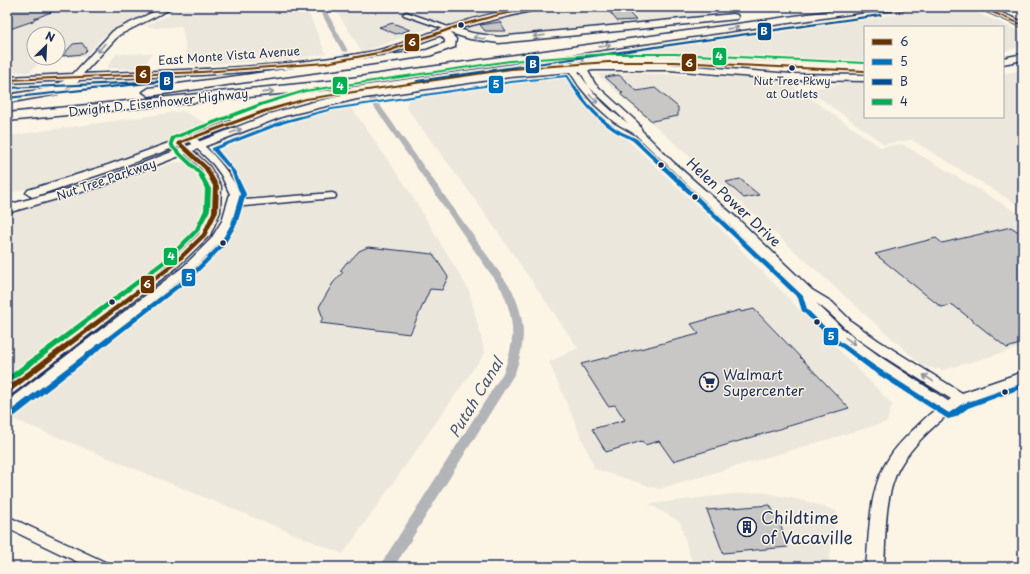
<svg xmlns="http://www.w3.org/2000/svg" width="1030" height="574" font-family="'Playpen Sans',sans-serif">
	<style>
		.built { fill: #ece7dc }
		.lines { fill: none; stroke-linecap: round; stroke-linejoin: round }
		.canal { fill: #b2b4b8; fill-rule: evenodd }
		.building { fill: #c8c7c6; stroke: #1b2f5e }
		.minor-casing { stroke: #1b2f5e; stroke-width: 3 }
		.tertiary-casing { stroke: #1b2f5e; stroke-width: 3 }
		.secondary-casing { stroke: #1b2f5e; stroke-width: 3 }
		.motorway-casing { stroke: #1b2f5e; stroke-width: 3 }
		.minor { fill: #fcf5e5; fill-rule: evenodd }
		.tertiary { fill: #fcf5e5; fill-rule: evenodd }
		.secondary { fill: #fcf5e5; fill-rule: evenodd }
		.motorway { fill: #fcf5e5; fill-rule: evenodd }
		.bus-1-casing { stroke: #fcf5e5; stroke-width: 3 }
		.bus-2-casing { stroke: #fcf5e5; stroke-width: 3 }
		.bus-3-casing { stroke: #fcf5e5; stroke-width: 3 }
		.bus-4-casing { stroke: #fcf5e5; stroke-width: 3 }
		.bus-1 { fill: #630; fill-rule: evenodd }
		.bus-2 { fill: #0070c0; fill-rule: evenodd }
		.bus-3 { fill: #004d91; fill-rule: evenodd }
		.bus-4 { fill: #00b050; fill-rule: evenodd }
		.oneway { stroke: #8c92a2 }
		.bus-dot { fill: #1b2f5e; stroke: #fcf5e5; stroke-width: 1.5 }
		.labels { text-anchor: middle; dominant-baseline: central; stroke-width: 3; stroke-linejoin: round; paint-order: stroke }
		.far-bus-label { font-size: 11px; fill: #1b2f5e; stroke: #fcf5e5 }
		.far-street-label { font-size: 12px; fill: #1b2f5e; stroke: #fcf5e5 }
		.street-label { font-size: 14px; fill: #1b2f5e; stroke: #fcf5e5 }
		.poi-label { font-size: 14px; fill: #1b2f5e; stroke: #fcf5e5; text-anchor: start }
		.water-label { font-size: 15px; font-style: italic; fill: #485779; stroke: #fcf5e5 }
		.near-poi-label { font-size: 17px; fill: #1b2f5e; stroke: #fcf5e5; text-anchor: start }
		.line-badge { stroke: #fcf5e5; stroke-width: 1.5 }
		.badge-label { font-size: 11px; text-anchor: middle; font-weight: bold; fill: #fff }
	</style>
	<rect width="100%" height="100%" fill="#fcf5e5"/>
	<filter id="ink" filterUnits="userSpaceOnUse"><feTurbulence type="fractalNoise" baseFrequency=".025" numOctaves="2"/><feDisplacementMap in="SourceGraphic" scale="8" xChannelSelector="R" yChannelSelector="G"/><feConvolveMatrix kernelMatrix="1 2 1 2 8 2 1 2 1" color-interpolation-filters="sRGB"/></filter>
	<g filter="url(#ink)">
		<path class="built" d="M7,7H162L110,32L102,38L84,57H58V34H34V58H44L30,72H7Z
			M187,7H306L326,54L286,60L188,65L182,26L156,28L145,26Z
			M334,7H775L720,14L512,34L481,33L444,23L362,52Z
			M956,7H961L997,21L1023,33V46L1003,52V27H865V65L716,61L644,56L634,50L637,47Z
			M152,53L143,69L106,68L116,54Z
			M1023,71V208L912,140L884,144L807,89L847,83H865V117H1003V73Z
			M634,73L739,77L788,83L880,147L902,144L1023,216V347L943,370L924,367L597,74Z
			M569,77L613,126L708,216L892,404L887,422L659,489L595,469L549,362L578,348L479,205L406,107L410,95L528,78Z
			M29,84L36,85L27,92L7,95V85Z
			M347,101L406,186L469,290L485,353L343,554L8,417L203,263L228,235L239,214L244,197L239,177L231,163L215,151L214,146L220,141L296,113Z
			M183,111L211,126L77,174L7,194V136Z
			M184,162L192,165L201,176L206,189L207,203L202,220L183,246L174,255L167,257L144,278L7,380V215L128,179L172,163Z
			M762,492L805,501L837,511L828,567H693L680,522L649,504L733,494Z"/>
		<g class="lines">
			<path class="canal" d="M318,7H324L348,51L347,52L342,51Z
				M370,97H374L512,290C526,321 526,341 515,373L394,567H379L503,373C516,341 515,321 502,290L368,98Z"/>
		</g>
		<path class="building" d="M7,7H63L34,19L33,21L7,30Z
			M625,9L636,20L617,21L608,10Z
			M500,22L506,31H485L480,25Z
			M393,23L405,28L410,30L396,34L379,27Z
			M82,43L87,50L83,54L62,56L73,44Z
			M619,75L637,91L655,88L678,107V116L652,121L620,94L623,93L605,77Z
			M740,179L759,195L744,198L726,182Z
			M1011,227L1023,235V343L1007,348L953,305L941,307L875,254L936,238L942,243Z
			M368,247L433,254L448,277L442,290L430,289L410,334L320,323L323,318L319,307L333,283L343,272L340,271L347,262H349L359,251Z
			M754,309L849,408L673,461L659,441L645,445L642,441L606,452L592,429L625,420L615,405L608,406L581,364L699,334L691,324L740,310L741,312Z
			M770,505L783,531H781L788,547L723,553L707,510Z"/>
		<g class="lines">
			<defs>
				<path id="minor" d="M406,12L451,28L452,29L447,30L404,15L403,14Z
					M332,193L335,194L336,196L335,198L233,207L229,204L233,201Z
					M7,516L107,563L109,567H88L7,528Z"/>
				<path id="tertiary" d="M566,62H572C587,86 603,107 628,123L589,87L576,64L583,62L595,84L638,123L642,131L674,163L740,221L812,290L832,302L852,322L879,341L962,393L1023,372V382C1005,389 983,394 966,403C942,416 905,450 895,477C884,505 886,537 884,567H866C870,531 868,489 889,458C895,448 903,440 911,432C920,424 928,414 938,408L872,364L835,337L806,308L802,294L635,134L614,122L595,105L579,86L565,64ZM816,303C831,312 843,328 858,339C887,360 920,379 951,399L948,401L882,358L845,331Z
					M191,135L194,136C214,155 228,169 240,194L232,221L221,241L191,271L12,412L7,413V401L183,267L211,239L222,221L230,194L221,175L213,164L186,138Z
					M179,140L182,141L209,166L221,186L220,212L210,235L177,267L12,394L7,396V384L169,263L199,234L210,212L211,186L202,169L174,143Z"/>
				<path id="secondary" d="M164,7H174L119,35L83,74C181,70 279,69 375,51C394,47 412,40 430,33C467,20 507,7 547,7L464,27L391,53L326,66L202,75L78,80L74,82L70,80L7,83V77L73,74L113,31Z
					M976,7H987L1023,22V27Z
					M1023,54V60L1003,64V58Z
					M595,64H669L791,74L865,75V81L791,80L669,70H595L510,77L357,99L284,116L99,187L7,213V205L91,183L276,112L313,102L357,93L510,71Z
					M229,121L234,124L233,126L116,169L36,196L32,197L26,193L28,190L108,165Z"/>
				<path id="motorway" d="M858,7H908L903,10L864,12L330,89L7,121V113L330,81Z
					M733,14L737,15L738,17L737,19L499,43L470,39L450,33L456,39L455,47L429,56L149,96L143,92L149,88L427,50L445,43V40L437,32L449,26L472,33L499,37Z
					M74,75L78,76L80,79L78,82L58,94L7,103V95L50,88Z"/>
			</defs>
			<use href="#minor" class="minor-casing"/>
			<use href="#tertiary" class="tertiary-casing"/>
			<use href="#secondary" class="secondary-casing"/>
			<use href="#motorway" class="motorway-casing"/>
			<use href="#minor" class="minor"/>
			<use href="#tertiary" class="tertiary"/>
			<use href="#secondary" class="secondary"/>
			<use href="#motorway" class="motorway"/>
			<defs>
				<path id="bus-1" d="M537,7H545L498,16L462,26L389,52L326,64L202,73L7,81V79L202,71L326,62L387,50L460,24L498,14Z
					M978,7H983L1023,24V26Z
					M609,61H675L865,70V72L675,63H609L511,70L306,100L267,112L182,143L208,167L219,186L218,212L206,236L175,266L9,393H7V387L171,264L202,234L212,212L213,186L204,169L177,144V142L263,110L306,98L511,68Z"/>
				<path id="bus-2" d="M567,75H568C581,95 596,116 617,129C623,133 630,135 637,139L803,296L807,309L837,339L875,366L949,413L962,404L1023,383V388L968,408L956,417L948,419L871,370L833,341L802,311L798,298L633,141C627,137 620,135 614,131C594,118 578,98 566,77L511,83L332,110L285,123L217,149L235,171L246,194L237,224L224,246L194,276L15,416L12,417L9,416L8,414L9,412L190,274L219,245L231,224L240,194L231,171L212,150V148L281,121L332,108L511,81Z"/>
				<path id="bus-3" d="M880,14L882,15L881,16L417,82L415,81L417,80Z
					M167,80L169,81L168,82L7,99V97L128,84L7,89V87Z"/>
				<path id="bus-4" d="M608,53H675L865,62V64L675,55H608L510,62L305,92L264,105L175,139L173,143L175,147L202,172L211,189L210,210L199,231L170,260L9,383H7V377L166,258L195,229L204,210L205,189L198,174L171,148L169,143L171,137L260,103L304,90L510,60Z"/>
			</defs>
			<use href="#bus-1" class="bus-1-casing"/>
			<use href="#bus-2" class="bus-2-casing"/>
			<use href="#bus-3" class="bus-3-casing"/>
			<use href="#bus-4" class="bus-4-casing"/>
			<use href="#bus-1" class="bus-1"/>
			<use href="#bus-2" class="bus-2"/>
			<use href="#bus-3" class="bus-3"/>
			<use href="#bus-4" class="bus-4"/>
		</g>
		<defs><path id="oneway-shaft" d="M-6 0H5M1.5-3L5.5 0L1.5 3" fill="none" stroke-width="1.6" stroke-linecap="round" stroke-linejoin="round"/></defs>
		<g class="oneway">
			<use href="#oneway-shaft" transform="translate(733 28) rotate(-8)"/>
			<use href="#oneway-shaft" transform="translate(539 36) rotate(174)"/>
			<use href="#oneway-shaft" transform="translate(479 38) rotate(-171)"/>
			<use href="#oneway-shaft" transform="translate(605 46) rotate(-8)"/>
			<use href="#oneway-shaft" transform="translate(101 48) rotate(132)"/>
			<use href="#oneway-shaft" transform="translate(268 92) rotate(-6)"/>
			<use href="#oneway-shaft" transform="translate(594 99) rotate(43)"/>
			<use href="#oneway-shaft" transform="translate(236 131) rotate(-21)"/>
			<use href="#oneway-shaft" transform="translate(850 341) rotate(36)"/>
			<use href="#oneway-shaft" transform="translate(928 378) rotate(-147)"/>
		</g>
	</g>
	<defs>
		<symbol id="supermarket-ring" viewBox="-11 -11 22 22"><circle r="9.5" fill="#fcf5e5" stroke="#1b2f5e" stroke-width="1.5"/><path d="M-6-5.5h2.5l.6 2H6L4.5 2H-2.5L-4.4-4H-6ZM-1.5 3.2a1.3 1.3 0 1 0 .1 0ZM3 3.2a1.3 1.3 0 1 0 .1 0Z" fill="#1b2f5e"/></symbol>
		<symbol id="building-ring" viewBox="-11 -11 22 22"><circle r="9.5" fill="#fcf5e5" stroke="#1b2f5e" stroke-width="1.5"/><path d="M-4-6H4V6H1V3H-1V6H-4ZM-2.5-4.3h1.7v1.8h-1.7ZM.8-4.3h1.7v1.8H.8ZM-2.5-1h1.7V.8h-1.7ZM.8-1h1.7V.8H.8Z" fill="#1b2f5e"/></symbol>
	</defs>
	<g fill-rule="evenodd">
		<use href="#supermarket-ring" x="698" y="371" width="22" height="22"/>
		<use href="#building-ring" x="736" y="516" width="22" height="22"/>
	</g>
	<g class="bus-dot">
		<circle cx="461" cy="25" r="3.5"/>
		<circle cx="792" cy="68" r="3.5"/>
		<circle cx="661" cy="165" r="3.5"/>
		<circle cx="695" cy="197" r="3.5"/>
		<circle cx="223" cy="243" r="3.5"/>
		<circle cx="112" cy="302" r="3.5"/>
		<circle cx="817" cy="322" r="3.5"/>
		<circle cx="1005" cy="392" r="3.5"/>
	</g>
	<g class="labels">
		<g class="far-bus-label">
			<text x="792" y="80">Nut Tree Pkwy<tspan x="792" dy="13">at Outlets</tspan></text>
		</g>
		<g class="far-street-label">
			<text transform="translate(229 55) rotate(-4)">East Monte Vista Avenue</text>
			<text transform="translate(158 102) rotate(-6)">Dwight D. Eisenhower Highway</text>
			<text transform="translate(106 179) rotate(-19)">Nut Tree Parkway</text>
		</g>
		<g class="street-label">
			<text transform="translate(734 202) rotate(43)">Helen Power Drive</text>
		</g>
		<g class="poi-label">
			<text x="723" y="374">Walmart<tspan x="723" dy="16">Supercenter</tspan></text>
		</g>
		<g class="water-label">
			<text transform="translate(475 397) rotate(-59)">Putah Canal</text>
		</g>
		<g class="near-poi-label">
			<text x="761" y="517">Childtime<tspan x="761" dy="20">of Vacaville</tspan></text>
		</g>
	</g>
	<g class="line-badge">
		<rect x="757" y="22" width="15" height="19" rx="4" fill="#004d91"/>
		<rect x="404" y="33" width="16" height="19" rx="4" fill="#630"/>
		<rect x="712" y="47" width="15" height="19" rx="4" fill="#00b050"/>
		<rect x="681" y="53" width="16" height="19" rx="4" fill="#630"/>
		<rect x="525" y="55" width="15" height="19" rx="4" fill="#004d91"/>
		<rect x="135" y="65" width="16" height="19" rx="4" fill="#630"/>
		<rect x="159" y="71" width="15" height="20" rx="4" fill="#004d91"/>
		<rect x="488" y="75" width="16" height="19" rx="4" fill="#0070c0"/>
		<rect x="332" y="76" width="16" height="19" rx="4" fill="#00b050"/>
		<rect x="163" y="247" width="15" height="19" rx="4" fill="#00b050"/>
		<rect x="181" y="268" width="15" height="19" rx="4" fill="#0070c0"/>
		<rect x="140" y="275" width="15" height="19" rx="4" fill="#630"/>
		<rect x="823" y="327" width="16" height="19" rx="4" fill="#0070c0"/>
	</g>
	<g class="badge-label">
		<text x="764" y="35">B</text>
		<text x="412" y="46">6</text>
		<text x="719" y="60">4</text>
		<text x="689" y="67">6</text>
		<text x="533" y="68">B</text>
		<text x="143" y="78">6</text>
		<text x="167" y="85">B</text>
		<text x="496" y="88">5</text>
		<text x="340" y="90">4</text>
		<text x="171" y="260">4</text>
		<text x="189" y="281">5</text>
		<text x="147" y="288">6</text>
		<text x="831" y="340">5</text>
	</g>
	<rect width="1030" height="574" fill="none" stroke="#fcf5e5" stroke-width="24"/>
	<rect x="12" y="12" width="1006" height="550" fill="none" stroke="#1b2f5e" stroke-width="1.5" filter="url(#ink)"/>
	<rect x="864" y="26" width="140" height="92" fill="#fcf5e5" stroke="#a2a6af"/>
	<rect x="872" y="39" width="20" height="6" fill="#663300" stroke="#a2a6af"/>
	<text x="900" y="46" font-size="12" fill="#1b2f5e">6</text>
	<rect x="872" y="59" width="20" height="6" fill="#0070c0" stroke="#a2a6af"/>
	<text x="900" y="66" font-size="12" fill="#1b2f5e">5</text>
	<rect x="872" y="79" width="20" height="6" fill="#004d91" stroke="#a2a6af"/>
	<text x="900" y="86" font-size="12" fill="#1b2f5e">B</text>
	<rect x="872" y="99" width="20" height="6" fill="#00b050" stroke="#a2a6af"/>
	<text x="900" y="106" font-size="12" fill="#1b2f5e">4</text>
	<g transform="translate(46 46) rotate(24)"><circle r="19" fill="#fcf5e5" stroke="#a2a6af"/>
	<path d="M0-3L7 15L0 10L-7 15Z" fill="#1b2f5e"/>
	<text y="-6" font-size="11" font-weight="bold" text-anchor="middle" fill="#1b2f5e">N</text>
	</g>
</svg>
